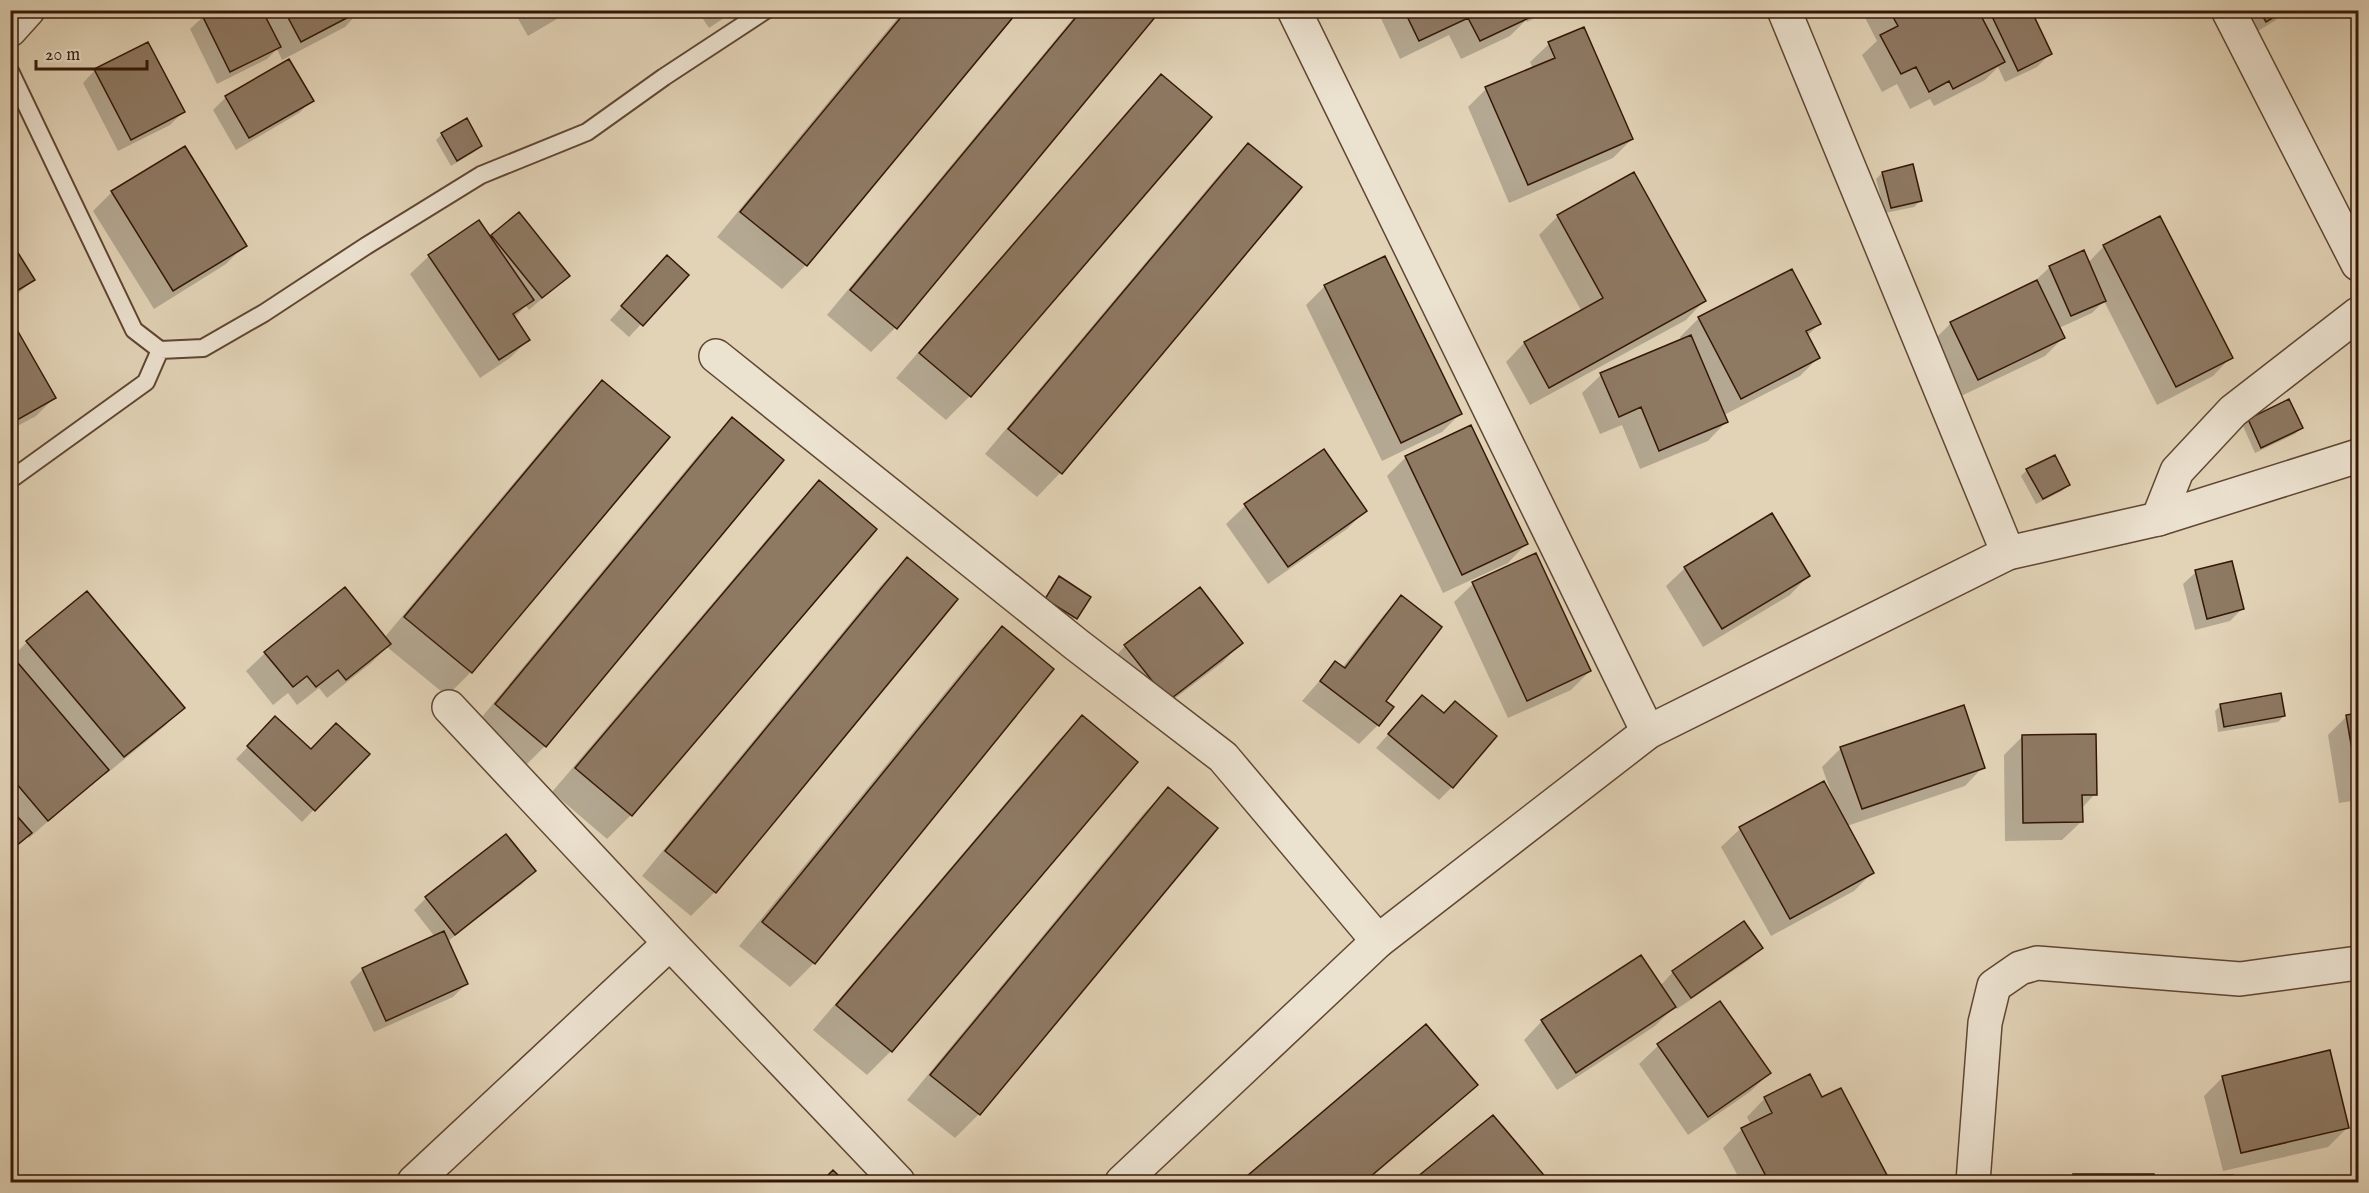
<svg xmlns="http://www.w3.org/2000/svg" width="2369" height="1193" font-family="'IM FELL English',serif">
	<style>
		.shadow { fill: #0003 }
		.building { fill: #8e7963; stroke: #341707; stroke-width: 1.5 }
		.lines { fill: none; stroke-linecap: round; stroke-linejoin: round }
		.service-casing { stroke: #604633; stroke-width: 20 }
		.minor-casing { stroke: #604633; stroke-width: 36 }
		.tertiary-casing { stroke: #604633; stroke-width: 36 }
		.service { stroke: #ece2d0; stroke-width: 16 }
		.minor { stroke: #ece2d0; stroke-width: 33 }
		.tertiary { stroke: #ece2d0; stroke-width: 33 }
	</style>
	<rect width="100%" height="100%" fill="#e2d3b7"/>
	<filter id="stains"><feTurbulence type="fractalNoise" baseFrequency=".00333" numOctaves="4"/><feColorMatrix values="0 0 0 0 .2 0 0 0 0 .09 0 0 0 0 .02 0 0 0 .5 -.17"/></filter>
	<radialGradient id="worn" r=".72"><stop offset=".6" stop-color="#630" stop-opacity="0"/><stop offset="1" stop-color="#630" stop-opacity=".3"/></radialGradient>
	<path class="shadow" d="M215,10H361L345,27L282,60L277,49L267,59L217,84L190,29L203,17Z
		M513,10H572L528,36Z
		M587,10H598L590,15Z
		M697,10H736L709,28Z
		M904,10H1017L806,265L782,289L717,237Z
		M1080,10H1159L895,328L871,352L827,315Z
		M1377,10H1551L1527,22L1526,20L1510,36L1461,59L1449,35L1400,59Z
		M1861,10H1977L1981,19L1990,10L2050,54L2037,67L2005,82L1998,67L1985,80L1934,106L1930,99L1910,109L1897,84L1882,92L1862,55L1877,41Z
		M2240,10H2285L2276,20L2253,34Z
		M1583,29L1632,139L1613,158L1509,203L1468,107L1486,89L1533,69L1530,62L1549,44Z
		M289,61L312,100L299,113L236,150L213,110L226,97Z
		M95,70L183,112L170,125L118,151L83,83Z
		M1161,76L970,396L946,420L896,378L1137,100Z
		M466,120L480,146L474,152L451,166L436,140L442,134Z
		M1248,145L1300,187L1060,473L1037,497L985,454L1224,169Z
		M184,148L245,245L226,264L154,309L93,211L112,192Z
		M1911,166L1920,201L1914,207L1885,213L1876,179L1882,173Z
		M1558,216L1704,301L1686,320L1530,405L1506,362L1524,343L1582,312L1539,235Z
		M492,236L568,276L529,310L526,306L514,318L528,340L510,358L480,378L410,274L429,256Z
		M10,243L33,280L10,301Z
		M2104,246L2231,357L2213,376L2157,405L2104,301L2092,313L2059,328L2063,338L2045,356L1959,397L1932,342L1951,323L2038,282L2037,279L2050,267L2088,263Z
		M655,270L687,275L629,337L610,320Z
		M1325,286L1460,414L1442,432L1382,461L1306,305Z
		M1699,318L1819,324L1807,336L1818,358L1800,376L1724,415L1726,422L1708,441L1640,469L1622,425L1600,434L1582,393L1601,375L1682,341L1680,337Z
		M10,323L55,397L36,416L10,430Z
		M602,382L471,672L447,696L387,647L371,663L327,698L319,688L297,705L288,693L273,705L246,671L265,653L344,589L384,638L578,406Z
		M2288,401L2301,428L2295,434L2255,453L2243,426L2248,420Z
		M732,419L545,746L521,770L472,729L708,443Z
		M1323,451L1365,511L1347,529L1268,584L1226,524L1245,506Z
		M1406,457L1526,544L1508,563L1443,593L1387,476Z
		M2027,470L2068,485L2062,491L2036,504L2021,476Z
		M819,482L631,815L607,839L552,792L795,506Z
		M1535,555L1590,671L1571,690L1508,718L1454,602L1473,584Z
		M907,559L956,599L715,892L691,916L642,876L883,583Z
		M1685,568L1808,576L1790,595L1703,647L1666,586Z
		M2196,572L2243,608L2230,621L2195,630L2183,584Z
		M1060,578L1089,597L1070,624L1040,606Z
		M1401,597L1378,725L1359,744L1302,701L1335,663L1342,668L1383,616Z
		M1002,628L814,963L790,987L739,946L978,652Z
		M27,642L183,707L165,726L105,775L103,773L29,838L27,836L10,852V671L15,668L10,659Z
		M1241,643L1223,662L1149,718L1107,665L1125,646Z
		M1422,697L1452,787L1439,800L1376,748Z
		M2221,705L2284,716L2278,722L2218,732L2215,711Z
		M2358,715V800L2339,803L2328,735L2347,716Z
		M1082,717L891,1051L867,1075L813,1030L1058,741Z
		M276,718L311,751L367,754L302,822L236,759Z
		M2023,736L2095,794L2081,809V822L2062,840L2005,841L2004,755Z
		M1841,748L1983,767L1965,786L1847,826L1872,873L1854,891L1771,936L1721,847L1740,829L1823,783L1832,799L1833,798L1822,767Z
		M1168,789L979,1114L955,1138L907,1100L1144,813Z
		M534,871L522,884L447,942L466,984L453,997L374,1032L350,982L363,969L435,937L414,910L426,898Z
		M1744,923L1761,948L1749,960L1677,1009L1675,1006L1655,1026L1557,1090L1524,1040L1542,1021L1660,986L1673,972Z
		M1720,1003L1769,1073L1751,1091L1688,1135L1639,1064L1658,1046Z
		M1426,1026L1476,1084L1452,1108L1366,1182H1242Z
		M2223,1077L2347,1128L2328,1147L2223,1171L2204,1096Z
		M1765,1098L1821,1099L1887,1179L1883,1182H1741L1723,1148L1742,1129L1751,1125L1747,1117Z
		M1493,1117L1546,1180L1543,1182H1414Z
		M2073,1175H2152V1182H2066Z
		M2231,1176V1182H2161L2164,1179Z"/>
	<path class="building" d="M212,10H262L281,47L230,72L202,15Z
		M284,10H362L301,42Z
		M907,10H1019L807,266L740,212Z
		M1082,10H1161L897,329L850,290Z
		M1404,10H1527L1531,17L1480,41L1468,18L1419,41Z
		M1889,10H1978L2005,62L1953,89L1949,81L1929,92L1916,67L1901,74L1880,35L1898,26Z
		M1989,10H2031L2052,54L2018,71Z
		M2259,10H2286L2266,22Z
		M1584,27L1633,139L1528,185L1485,87L1555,58L1548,42Z
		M148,42L185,112L131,140L94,69Z
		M289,59L314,101L249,138L225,96Z
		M1161,74L1212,117L971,397L919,353Z
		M467,118L482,146L457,161L441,133Z
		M1248,143L1302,187L1062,474L1008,429Z
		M185,146L247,246L173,291L111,191Z
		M1913,164L1922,201L1891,208L1882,172Z
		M1634,172L1706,301L1549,388L1524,342L1603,298L1557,215Z
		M519,212L570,276L542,298L491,235Z
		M2160,216L2233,358L2176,387L2103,245Z
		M479,220L534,300L513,314L530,340L499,360L428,255Z
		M10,240L35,280L10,295Z
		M2084,250L2106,301L2071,316L2049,266Z
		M667,255L689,275L643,326L621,306Z
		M1385,256L1462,414L1401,443L1324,285Z
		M1792,269L1821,324L1806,331L1820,358L1741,399L1698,317Z
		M2037,280L2065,338L1978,380L1950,322Z
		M12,321L56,398L10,424V322Z
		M1691,335L1728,422L1659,451L1641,407L1619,417L1600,373Z
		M602,380L670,437L472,673L404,617Z
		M2289,399L2303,428L2261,448L2248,419Z
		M732,417L784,460L546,747L495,704Z
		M1471,425L1528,544L1462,575L1405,456Z
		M1324,449L1367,511L1288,567L1244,504Z
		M2055,455L2070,485L2043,499L2026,469Z
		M819,480L877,529L632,816L575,768Z
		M1772,513L1810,576L1722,629L1684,567Z
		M1536,553L1591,671L1527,701L1472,582Z
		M907,557L958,599L716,893L665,851Z
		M2232,561L2244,609L2207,619L2195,570Z
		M1059,576L1091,597L1077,619L1045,599Z
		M345,587L391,644L346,680L338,670L316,687L307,676L293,687L264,652Z
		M1200,587L1243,643L1168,701L1124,645Z
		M87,591L185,708L124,757L26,641Z
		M1401,595L1442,627L1386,701L1394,707L1379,726L1320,681L1335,661L1345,668Z
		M1002,626L1054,669L815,964L762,922Z
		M18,663L109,770L48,821L10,776V669Z
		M2281,693L2285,716L2224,727L2220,704Z
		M1422,695L1444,713L1455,701L1497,736L1453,788L1388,734Z
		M1964,705L1985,768L1862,809L1840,747Z
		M2358,713V785L2346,715Z
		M1082,715L1138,762L892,1052L836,1005Z
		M275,716L311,749L336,723L370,754L315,811L247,746Z
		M2096,734L2097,795H2082L2083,822L2023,823L2022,735Z
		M1824,781L1874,873L1790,919L1739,827Z
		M1168,787L1218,828L980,1115L930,1075Z
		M10,808L32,833L10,851Z
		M506,834L536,871L455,935L425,897Z
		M1744,921L1763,948L1691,998L1672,971Z
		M444,931L468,984L386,1021L362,968Z
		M1641,955L1676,1007L1576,1073L1541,1020Z
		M1720,1001L1771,1073L1708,1117L1657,1044Z
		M1426,1024L1478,1085L1364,1182H1240Z
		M2330,1050L2349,1128L2241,1153L2222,1076Z
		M1810,1074L1822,1097L1841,1088L1889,1179L1882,1182H1769L1741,1128L1772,1113L1764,1097Z
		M1493,1115L1548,1180L1544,1182H1411Z
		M833,1170L845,1182H821Z
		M2073,1174H2154V1182H2073Z
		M2233,1175V1182H2164V1177Z"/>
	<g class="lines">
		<defs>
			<path id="service" d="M10,71L134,330L160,350L203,348L264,313L366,246L481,175L587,132L664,77L766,10
				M10,480L146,382L160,350"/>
			<path id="minor" d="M1294,10L1648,732
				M1784,10L2008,553
				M2228,10L2358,264
				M10,30L28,10
				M716,356L1077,645L1223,757L1378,941
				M2158,519L2177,471L2233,411L2358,314
				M449,707L670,943L898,1182
				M414,1182L670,943
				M1973,1182L1985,1023L1994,986L2020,968L2037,963L2240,979L2358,963"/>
			<path id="tertiary" d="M1122,1182L1378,941L1648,732L2008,553L2158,519L2358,456"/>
		</defs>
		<use href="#service" class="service-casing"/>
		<use href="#minor" class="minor-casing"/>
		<use href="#tertiary" class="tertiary-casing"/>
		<use href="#service" class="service"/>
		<use href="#minor" class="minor"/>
		<use href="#tertiary" class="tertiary"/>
	</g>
	<rect width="2369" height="1193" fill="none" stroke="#e2d3b7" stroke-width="36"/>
	<rect x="12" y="12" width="2345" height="1169" fill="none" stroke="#341707" stroke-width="3"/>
	<rect x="18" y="18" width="2333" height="1157" fill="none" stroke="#341707" stroke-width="1.5"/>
	<path d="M36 60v9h111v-9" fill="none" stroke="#341707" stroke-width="3"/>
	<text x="45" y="60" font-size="18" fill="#341707" stroke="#ece2d0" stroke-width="4.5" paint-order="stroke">20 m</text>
	<rect width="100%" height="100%" filter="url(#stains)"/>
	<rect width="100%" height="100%" fill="url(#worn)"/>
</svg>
